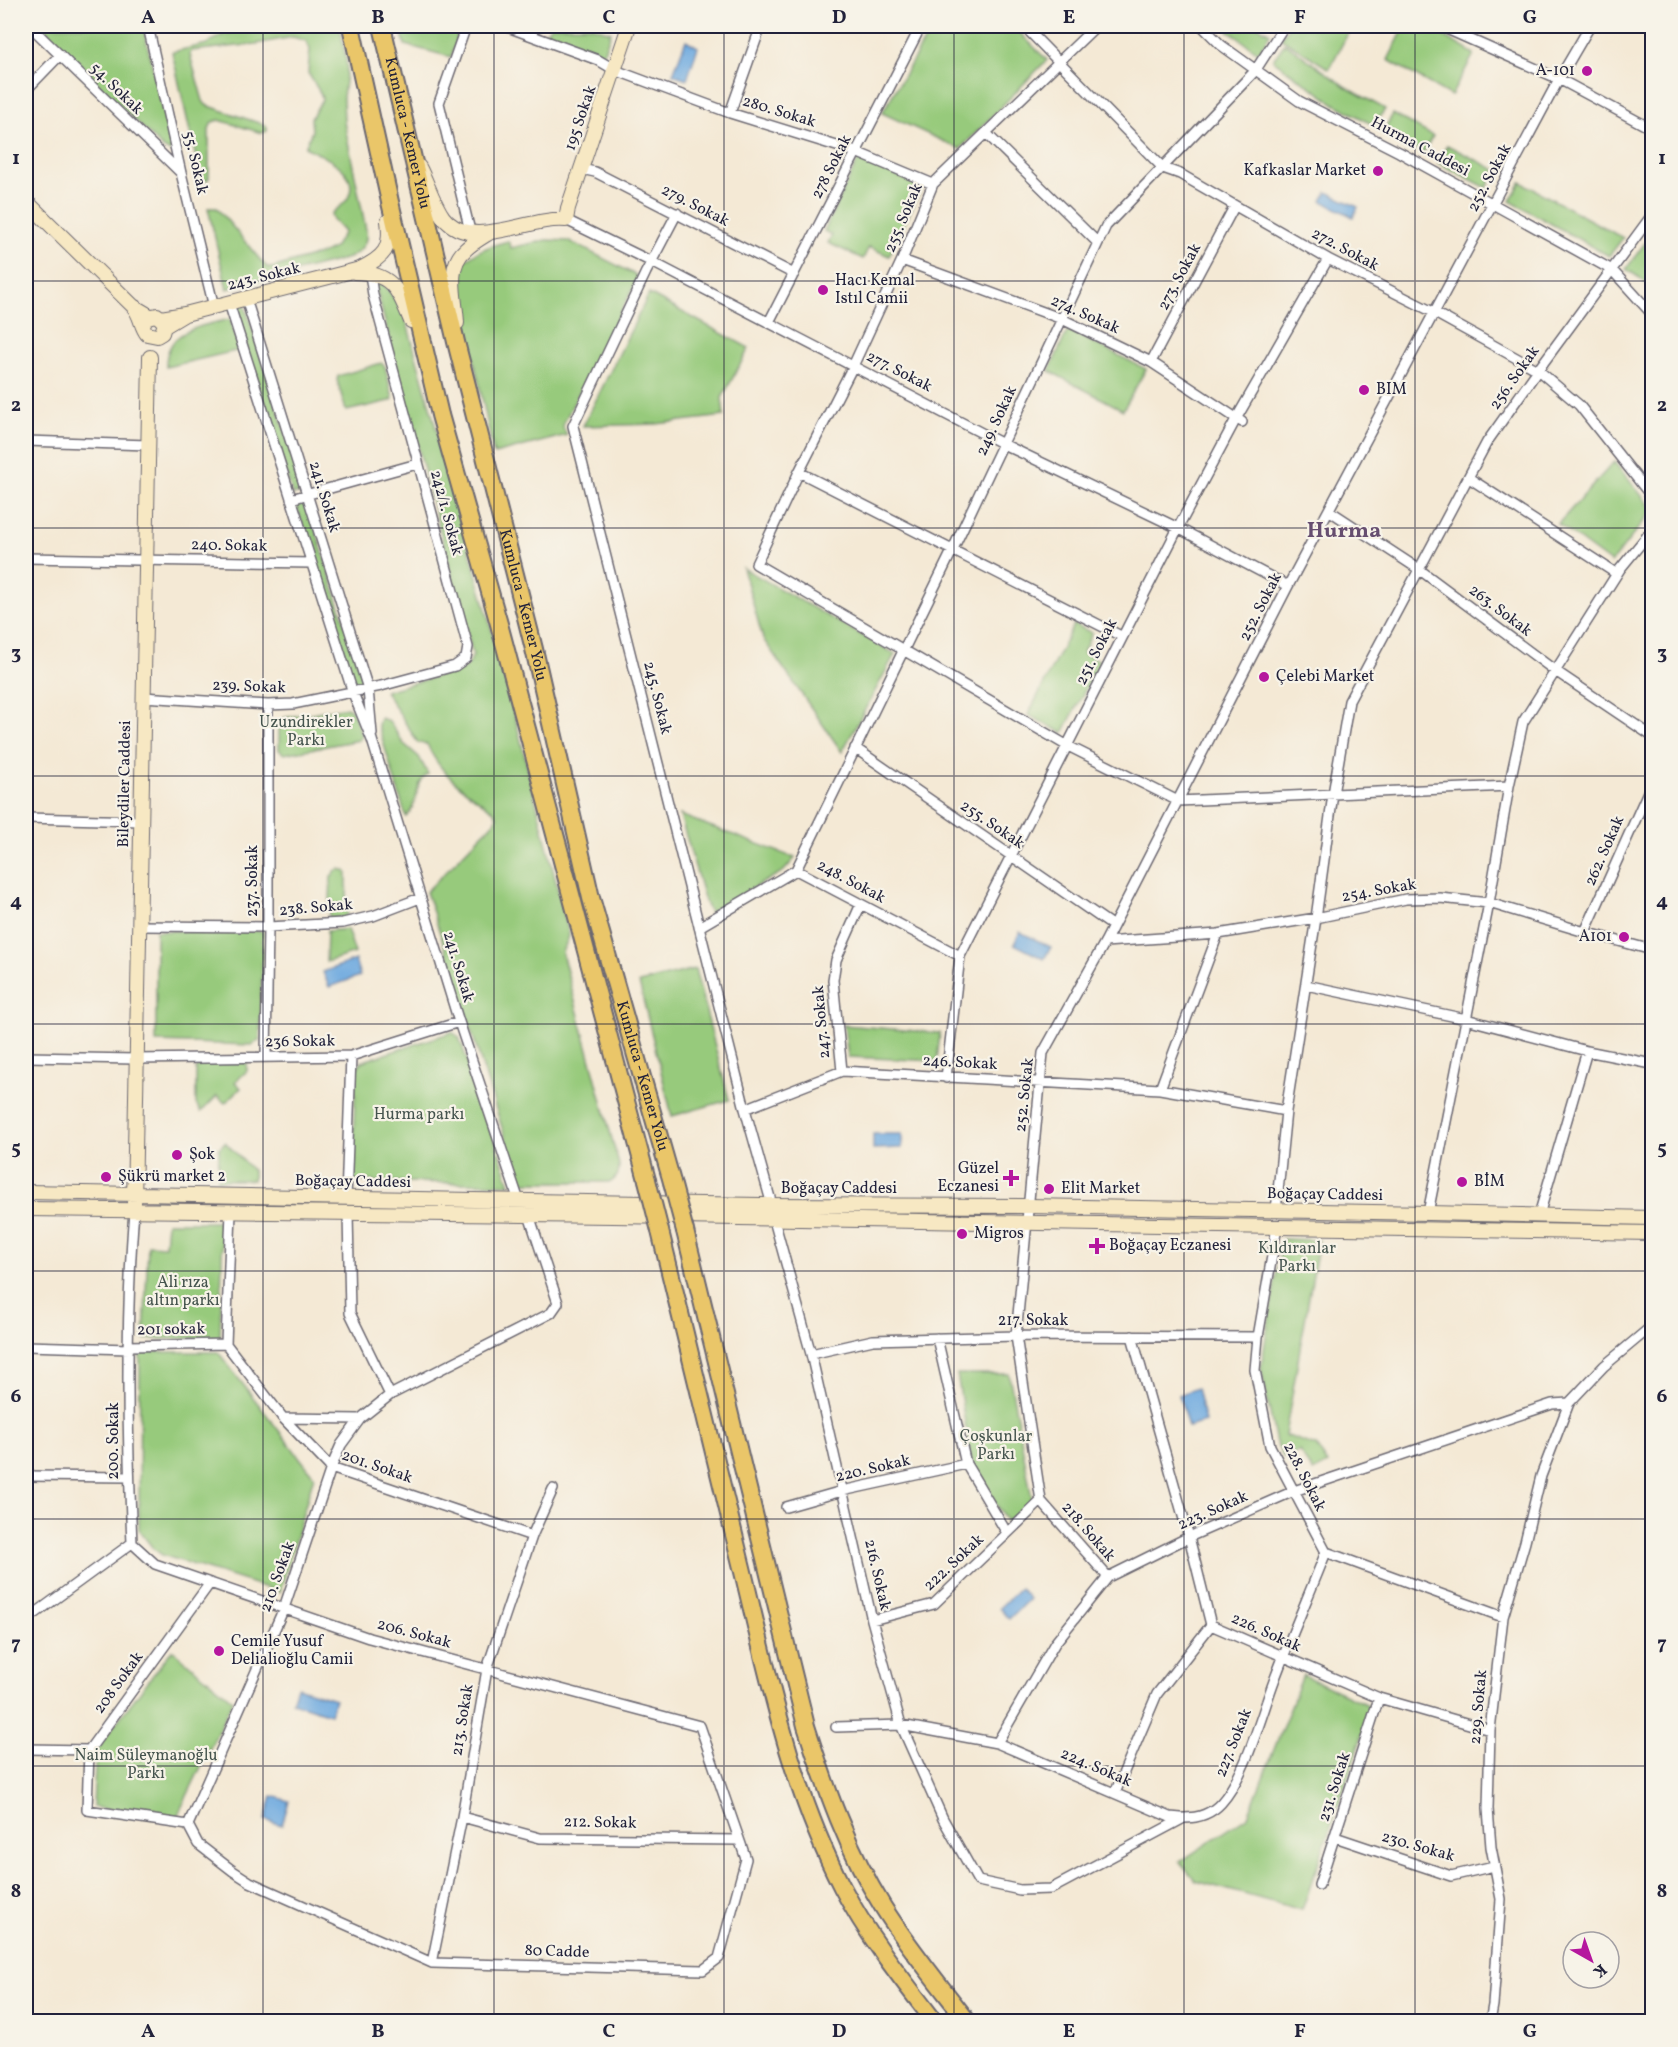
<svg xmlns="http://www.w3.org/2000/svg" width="1678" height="2047" font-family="Vollkorn,serif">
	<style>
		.green { fill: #97ca7b; stroke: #5c765b; stroke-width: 1.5 }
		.water { fill: #6da9df; stroke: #48668d; stroke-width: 1.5 }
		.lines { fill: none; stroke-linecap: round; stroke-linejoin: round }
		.street-casing { stroke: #6c6871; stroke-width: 12 }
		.secondary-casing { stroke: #6c6871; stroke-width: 16 }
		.highway-casing { stroke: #6c6871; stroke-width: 20 }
		.street { stroke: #fff; stroke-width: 9 }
		.secondary { stroke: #f7e8c3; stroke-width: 14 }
		.highway { stroke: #eac669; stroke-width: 16 }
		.highway-bridge-casing { stroke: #6c6871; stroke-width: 20; stroke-linecap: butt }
		.highway-bridge { stroke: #eac669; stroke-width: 16 }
		.grid { fill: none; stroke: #22223b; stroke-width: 1.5; stroke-opacity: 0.55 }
		.poi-dot { fill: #b5179e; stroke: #f7f3e8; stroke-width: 2 }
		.labels { text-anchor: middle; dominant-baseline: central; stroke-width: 4.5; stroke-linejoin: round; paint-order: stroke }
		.poi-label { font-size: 16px; fill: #22223b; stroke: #f7f3e8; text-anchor: start }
		.street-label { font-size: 16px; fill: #22223b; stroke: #f7f3e8 }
		.park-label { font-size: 16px; fill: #45544e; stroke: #f7f3e8 }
		.district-label { font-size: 22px; font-weight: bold; fill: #664e70; stroke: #f7f3e8 }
		.neatline { fill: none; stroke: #22223b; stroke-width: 2 }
		.grid-label { font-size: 20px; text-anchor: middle; font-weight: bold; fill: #22223b }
	</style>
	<rect width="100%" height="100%" fill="#f7f3e8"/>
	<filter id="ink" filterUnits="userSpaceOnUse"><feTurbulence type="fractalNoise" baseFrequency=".0167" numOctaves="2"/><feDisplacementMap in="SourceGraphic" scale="12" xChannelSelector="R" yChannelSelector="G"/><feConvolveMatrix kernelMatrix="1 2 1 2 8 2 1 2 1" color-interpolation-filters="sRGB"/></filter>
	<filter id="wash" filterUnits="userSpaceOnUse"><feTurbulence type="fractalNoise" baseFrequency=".008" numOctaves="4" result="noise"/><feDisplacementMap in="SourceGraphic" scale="24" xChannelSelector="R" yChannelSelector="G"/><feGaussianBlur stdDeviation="1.35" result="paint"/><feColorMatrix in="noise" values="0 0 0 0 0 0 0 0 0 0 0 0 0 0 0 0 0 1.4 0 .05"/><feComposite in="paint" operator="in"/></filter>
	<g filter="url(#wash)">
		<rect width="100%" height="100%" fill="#f4e9d5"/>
		<path class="green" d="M44,26H143L172,151L170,152L163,148L48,34Z
			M258,26H340L347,66L343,97L344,122L366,230C368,244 361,251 349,258L227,289L208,208H217L262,262L267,267L272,268L326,252L334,248L344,232L333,220L331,214C336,209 344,205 348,198C362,171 323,156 305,147L312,131L311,118L322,100L321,94L308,73L310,49L306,41L293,37L256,44L191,51L190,55L203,101L206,105L262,124L267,128V131L262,133L219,120L212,122L209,129V178L202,185L172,52L207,44L222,35Z
			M400,26H461L451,57L405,45Z
			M551,26H591L611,32L603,54L545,33Z
			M933,26H1013L1047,60L960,149L882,113Z
			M1222,26H1258L1270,33L1259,53Z
			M1289,26H1352L1329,69L1281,38Z
			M1405,26H1427L1474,54L1451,96L1388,60Z
			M1285,43L1346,87L1385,109L1375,126L1335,104L1273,60Z
			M1393,114L1433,136L1423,153L1383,131Z
			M1447,145L1496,170L1487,188L1438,163Z
			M859,158L922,187L889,256L869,247L863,259L828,243L832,235L824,231Z
			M1521,182L1623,238L1609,256L1510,201Z
			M1652,233V290L1643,280L1626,269Z
			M546,240L569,241L636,275L638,278L564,422L563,427L567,435L494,454L460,294C459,287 457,276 459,270C465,253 493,245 508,241L511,248Z
			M378,283H383L404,312L509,693L569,934C569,942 563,946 562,953L619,1165C619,1173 618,1177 611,1182H520C487,1086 460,988 426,892L495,821L497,816L494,811C468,792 440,776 427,744L418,743L385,691L463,669L469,664L473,655L376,288Z
			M649,294L749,348L722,398L724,416L656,424L583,426Z
			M244,303L304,491L293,495L233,306Z
			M230,319L240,350L166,367C165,329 200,327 230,319Z
			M1068,330L1146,369L1123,410L1049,371Z
			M381,363L385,366L393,399L390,401L346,411L337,380L338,376Z
			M1614,462L1652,508V511L1611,563L1558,524Z
			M306,498L365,688L355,690L295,501Z
			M743,568L895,654L842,752L763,639Z
			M1074,624L1092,633L1083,652L1100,661L1063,733L1028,715Z
			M347,707L352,710L362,736L359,740L284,754L279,750V723L283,718Z
			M380,718L389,721L403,743L419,757L428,774C413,784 419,806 406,817L378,725Z
			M680,815L795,858L784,871L710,912L706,905Z
			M339,869L346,871L347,874V917L329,919L331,877L335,871Z
			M347,929L355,953L326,962L327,931Z
			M156,931H263L260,1039L252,1045L156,1042Z
			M695,969L729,1100L672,1116L639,983Z
			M844,1025L940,1033L937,1061L848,1057Z
			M452,1032L459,1037L510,1184L352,1181L356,1069L361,1062Z
			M247,1062V1071L235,1082L241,1088L225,1103L217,1096L201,1112L196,1104V1069L200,1063Z
			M225,1142L253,1171V1180H218L219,1148Z
			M167,1222H223L220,1338L144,1339L148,1245L165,1246Z
			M1282,1239L1319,1240L1285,1435L1316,1446L1328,1464L1313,1472L1299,1451L1284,1458L1276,1443L1261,1368Z
			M140,1352H218L314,1476L280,1592L162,1555L152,1547L139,1530Z
			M957,1374H1009L1032,1499L1007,1522L972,1465Z
			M172,1650L233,1700L175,1821L93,1807L96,1749Z
			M1303,1675L1372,1707L1302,1910L1196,1881L1180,1862L1248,1816Z"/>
		<path class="water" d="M686,40L698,47L687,79L673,74Z
			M1327,192L1358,207L1353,217L1322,201Z
			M1020,932L1051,947L1044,959L1014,944Z
			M355,960L360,976L329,987L323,972Z
			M873,1134H902V1148L873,1149Z
			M1197,1388L1205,1422L1188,1427L1179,1395Z
			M1020,1588L1029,1599L1009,1619L999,1608Z
			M297,1687L335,1699L330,1714L292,1702Z
			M272,1796L289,1801L282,1825L265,1820Z"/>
	</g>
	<g filter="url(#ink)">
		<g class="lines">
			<defs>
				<path id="street" d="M30,26L181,173
					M148,26L181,173L214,307
					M466,26L439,103L470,231
					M505,26L598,60L615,70L730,113L856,152L933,184
					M1024,26L1163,168L1180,174L1328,259L1435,313L1538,370L1579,405L1652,497
					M1096,26L933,184L902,260L853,366L799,472L756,564L1066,745L1178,801L1509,786
					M1202,26L1221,45L1299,101L1399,152L1612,270L1652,314
					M1440,26L1559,79L1652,129
					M26,90L60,55
					M730,113L761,26
					M986,133L1098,243
					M581,169L595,172L794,274
					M677,213L646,272L573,426L745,1109L772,1205
					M566,220L652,262L1003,444L1178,528L1288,586
					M902,260L1062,319L1151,362L1242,422
					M246,299L368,689L372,734
					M229,303L353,693L372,740L459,1022L519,1201
					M769,322L921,26
					M1151,362L1234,207
					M26,441L148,445
					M799,472L1121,636
					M1469,478L1617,574
					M291,499L417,464
					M1330,511L1420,570L1554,670L1652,736
					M26,558L311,563
					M143,697L268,705L293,704L381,686L455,666L466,658L468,647L373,295L370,274
					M855,748L1113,926
					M26,818L141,821
					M796,870L953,549L1106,226L1255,71L1284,26
					M139,926L268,927L343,923L373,916L420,898
					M699,927L796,870L960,956
					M1585,932L1652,783
					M1105,942L1218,934L1316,918L1406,899L1440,898L1489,903L1585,932L1652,950
					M1306,985L1466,1019L1587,1051L1652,1064
					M26,1057L136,1059L351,1056L459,1022
					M266,1057L268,927V705
					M842,1071L833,980L836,960L861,904
					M946,1078L960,956L1178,528L1236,419L1328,259
					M1160,1089L1218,934
					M745,1109L842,1071L1160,1089L1286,1111
					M346,1199L351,1056
					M1276,1211L1286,1111L1316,918L1333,794L1349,701L1487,442L1538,370L1652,215
					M1428,1213L1489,903L1509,786L1523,722L1620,569L1652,530
					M1539,1215L1587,1051
					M774,1220L811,1354L872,1620L901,1725L943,1819L978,1881L1020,1890L1051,1889L1184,1818C1198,1818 1211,1814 1221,1803C1245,1777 1261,1716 1274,1681C1290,1638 1309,1595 1326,1552
					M1277,1227L1258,1337L1255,1370L1270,1446L1326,1552L1503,1617
					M1132,1336L1189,1537L1211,1625L1379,1698L1490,1730
					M937,1338L966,1464L1007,1533
					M226,1344L283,1418L331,1468L532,1536
					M226,1344L231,1212
					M26,1346L129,1349
					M129,1346L226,1344
					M811,1354L873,1340L1016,1336L1258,1337
					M390,1395L551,1313L558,1303L529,1215
					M283,1418L360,1419
					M26,1476L129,1477
					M786,1507L842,1491L966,1464
					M132,1543L155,1564L369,1638L700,1726L746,1859L719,1958L703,1970L432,1963L250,1882L233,1871L198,1844L188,1825
					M1108,1577L1041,1501L1016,1336L1043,1053L1105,942L1288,586L1559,79L1590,26
					M26,1618H29L132,1543C127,1433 125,1321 134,1211
					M872,1620L934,1604L1041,1501
					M836,1727L901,1725L997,1743L1055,1643L1108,1577L1189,1537L1294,1491L1552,1404L1569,1403L1604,1366L1652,1326
					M997,1743L1170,1817L1181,1818
					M26,1749L89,1750L210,1583
					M89,1750L87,1810L188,1825
					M1115,1793L1157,1694L1211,1625
					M462,1817L540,1838L739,1840
					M188,1825L284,1608L331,1468L341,1445L360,1419L390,1395L350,1313L348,1213
					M1335,1837L1451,1876L1494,1866
					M1319,1885L1379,1698
					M432,1963L462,1817L487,1669L532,1536L553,1489
					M1490,2022L1493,2005L1501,1899L1491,1847L1488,1809L1490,1730L1503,1617L1525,1542L1541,1476L1569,1403"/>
				<path id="secondary" d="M419,167C427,182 433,203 443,217C471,253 529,216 566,220L568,208L629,26
					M26,201L133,306
					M354,272C393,273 398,290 411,321
					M185,314L360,269C384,257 392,249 388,221
					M161,318L185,314L165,326
					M457,323C456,299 445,268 465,250C472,243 481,238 489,233
					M143,324L147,317L157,315L165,323L162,333L157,336L147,334C140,325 142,317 133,306L150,316
					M26,1192L760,1205L1029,1206L1428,1213L1652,1218
					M134,1204L150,357
					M26,1209L613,1216L1652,1233"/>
				<g id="highway">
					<path d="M351,26L390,202L440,415L499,624L647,1180"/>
					<path id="s1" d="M382,26L456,342L534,649L591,898L672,1182"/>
					<path d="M660,1231C688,1347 716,1463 745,1580C770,1684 792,1790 842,1887C867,1935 901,1978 935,2022"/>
					<path d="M685,1231L806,1726C826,1789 848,1851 883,1907C908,1947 939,1984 968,2022"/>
				</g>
			</defs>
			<use href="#street" class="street-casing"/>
			<use href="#secondary" class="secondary-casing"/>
			<use href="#highway" class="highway-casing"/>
			<use href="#street" class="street"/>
			<use href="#secondary" class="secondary"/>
			<use href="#highway" class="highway"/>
			<defs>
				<path id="highway-bridge" d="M647,1180L660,1231
					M672,1182L685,1231"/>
			</defs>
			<use href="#highway-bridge" class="highway-bridge-casing"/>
			<use href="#highway-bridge" class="highway-bridge"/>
		</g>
	</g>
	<path class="grid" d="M263,26V2022M494,26V2022M724,26V2022M954,26V2022M1184,26V2022M1415,26V2022M26,281H1652M26,528H1652M26,776H1652M26,1024H1652M26,1271H1652M26,1519H1652M26,1766H1652"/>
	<g class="poi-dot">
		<circle cx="1587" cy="71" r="6"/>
		<circle cx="1378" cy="171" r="6"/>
		<circle cx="823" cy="290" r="6"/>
		<circle cx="1364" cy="390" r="6"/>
		<circle cx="1264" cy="677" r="6"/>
		<circle cx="1624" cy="937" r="6"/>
		<circle cx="177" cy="1155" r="6"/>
		<circle cx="106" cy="1177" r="6"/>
		<path d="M1008 1169h6v6h6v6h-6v6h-6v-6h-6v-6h6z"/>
		<circle cx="1462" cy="1182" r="6"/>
		<circle cx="1049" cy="1189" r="6"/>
		<circle cx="962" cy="1234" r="6"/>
		<path d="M1094 1237h6v6h6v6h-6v6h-6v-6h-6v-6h6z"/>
		<circle cx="219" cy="1651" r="6"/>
	</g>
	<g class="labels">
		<g class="poi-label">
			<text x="1575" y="71" text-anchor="end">A-101</text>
			<text x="1366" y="171" text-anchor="end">Kafkaslar Market</text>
			<text x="835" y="281">Hacı Kemal<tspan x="835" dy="18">Istıl Camii</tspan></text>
			<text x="1376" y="390">BIM</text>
			<text x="1276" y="677">Çelebi Market</text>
			<text x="1612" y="937" text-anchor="end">A101</text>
			<text x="189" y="1155">Şok</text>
			<text x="999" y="1169" text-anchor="end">Güzel<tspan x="999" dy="18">Eczanesi</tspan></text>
			<text x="118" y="1177">Şükrü market 2</text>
			<text x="1474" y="1182">BİM</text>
			<text x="1061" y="1189">Elit Market</text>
			<text x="974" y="1234">Migros</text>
			<text x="1109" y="1246">Boğaçay Eczanesi</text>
			<text x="231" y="1642">Cemile Yusuf<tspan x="231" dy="18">Delialioğlu Camii</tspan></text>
		</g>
		<g class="street-label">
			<text transform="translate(116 89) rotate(44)">54. Sokak</text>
			<text transform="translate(779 112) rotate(17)">280. Sokak</text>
			<text transform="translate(581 118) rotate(-71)">195 Sokak</text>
			<text stroke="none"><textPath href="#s1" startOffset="110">Kumluca - Kemer Yolu</textPath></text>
			<text transform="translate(1420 147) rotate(28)">Hurma Caddesi</text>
			<text transform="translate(195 163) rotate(77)">55. Sokak</text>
			<text transform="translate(832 167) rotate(-63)">278 Sokak</text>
			<text transform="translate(1490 178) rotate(-62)">252. Sokak</text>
			<text transform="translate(695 206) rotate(27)">279. Sokak</text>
			<text transform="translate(904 218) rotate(-67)">255. Sokak</text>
			<text transform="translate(1345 250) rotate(28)">272. Sokak</text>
			<text transform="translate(264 277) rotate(-14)">243. Sokak</text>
			<text transform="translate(1180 277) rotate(-62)">273. Sokak</text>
			<text transform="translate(1085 315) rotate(24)">274. Sokak</text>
			<text transform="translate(899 372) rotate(27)">277. Sokak</text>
			<text transform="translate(1515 378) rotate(-55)">256. Sokak</text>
			<text transform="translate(997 421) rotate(-65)">249. Sokak</text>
			<text transform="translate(324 497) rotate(73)">241. Sokak</text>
			<text transform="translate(446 513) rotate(75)">242/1. Sokak</text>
			<text transform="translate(229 546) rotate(1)">240. Sokak</text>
			<text stroke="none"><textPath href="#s1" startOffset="596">Kumluca - Kemer Yolu</textPath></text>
			<text transform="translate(1261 607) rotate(-63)">252. Sokak</text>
			<text transform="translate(1500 611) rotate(37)">263. Sokak</text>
			<text transform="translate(1097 652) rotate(-63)">251. Sokak</text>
			<text transform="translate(249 687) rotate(2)">239. Sokak</text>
			<text transform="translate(657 698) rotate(76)">245. Sokak</text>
			<text transform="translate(125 784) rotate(-89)">Bileydiler Caddesi</text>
			<text transform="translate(992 825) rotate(34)">255. Sokak</text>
			<text transform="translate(1605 851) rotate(-66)">262. Sokak</text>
			<text transform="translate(253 881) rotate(-90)">237. Sokak</text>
			<text transform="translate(851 882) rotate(28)">248. Sokak</text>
			<text transform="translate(1379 891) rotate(-10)">254. Sokak</text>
			<text transform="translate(316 908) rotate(-5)">238. Sokak</text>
			<text transform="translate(458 967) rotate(73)">241. Sokak</text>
			<text transform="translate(822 1022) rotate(-95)">247. Sokak</text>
			<text transform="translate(300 1042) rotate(-1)">236 Sokak</text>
			<text transform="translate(960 1063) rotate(3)">246. Sokak</text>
			<text stroke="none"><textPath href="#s1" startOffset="1082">Kumluca - Kemer Yolu</textPath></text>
			<text transform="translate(1025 1095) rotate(-84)">252. Sokak</text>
			<text transform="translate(353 1182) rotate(1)">Boğaçay Caddesi</text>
			<text x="839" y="1189">Boğaçay Caddesi</text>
			<text transform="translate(1325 1195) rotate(1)">Boğaçay Caddesi</text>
			<text x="1033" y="1321">217. Sokak</text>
			<text transform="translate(171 1330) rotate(-1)">201 sokak</text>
			<text transform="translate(114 1441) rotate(-90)">200. Sokak</text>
			<text transform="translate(377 1467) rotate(19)">201. Sokak</text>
			<text transform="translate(873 1469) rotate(-13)">220. Sokak</text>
			<text transform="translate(1304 1477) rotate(63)">228. Sokak</text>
			<text transform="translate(1213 1511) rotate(-24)">223. Sokak</text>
			<text transform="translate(1088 1532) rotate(49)">218. Sokak</text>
			<text transform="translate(954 1563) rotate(-43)">222. Sokak</text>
			<text transform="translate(877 1575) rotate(77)">216. Sokak</text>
			<text transform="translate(278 1577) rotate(-70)">210. Sokak</text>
			<text transform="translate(1266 1633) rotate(24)">226. Sokak</text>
			<text transform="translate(414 1634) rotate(15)">206. Sokak</text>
			<text transform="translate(119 1683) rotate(-54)">208 Sokak</text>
			<text transform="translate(1479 1707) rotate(-85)">229. Sokak</text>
			<text transform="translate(463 1720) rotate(-81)">213. Sokak</text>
			<text transform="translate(1234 1743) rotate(-68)">227. Sokak</text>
			<text transform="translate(1096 1768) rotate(23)">224. Sokak</text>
			<text transform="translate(1335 1787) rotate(-72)">231. Sokak</text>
			<text transform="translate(600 1823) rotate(1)">212. Sokak</text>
			<text transform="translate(1418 1847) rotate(16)">230. Sokak</text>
			<text transform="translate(557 1952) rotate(2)">80 Cadde</text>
		</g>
		<g class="park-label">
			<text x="306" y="723">Uzundirekler<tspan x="306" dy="18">Parkı</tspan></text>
			<text x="419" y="1115">Hurma parkı</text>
			<text x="1297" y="1249">Kıldıranlar<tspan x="1297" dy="18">Parkı</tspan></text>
			<text x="183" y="1283">Ali rıza<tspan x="183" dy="18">altın parkı</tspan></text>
			<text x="996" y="1437">Çoşkunlar<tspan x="996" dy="18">Parkı</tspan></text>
			<text x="146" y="1756">Naim Süleymanoğlu<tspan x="146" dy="18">Parkı</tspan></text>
		</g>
		<g class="district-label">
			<text x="1344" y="531">Hurma</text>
		</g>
	</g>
	<rect width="1678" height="2047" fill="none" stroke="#f7f3e8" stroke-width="66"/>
	<g transform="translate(1591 1960) rotate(140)"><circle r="28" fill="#f7f3e8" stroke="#a29fa3" stroke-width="1.5"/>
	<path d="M0-4.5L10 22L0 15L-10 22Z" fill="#b5179e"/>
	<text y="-9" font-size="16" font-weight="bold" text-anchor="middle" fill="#22223b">K</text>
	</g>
	<rect x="33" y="33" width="1612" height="1981" class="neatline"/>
	<g class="grid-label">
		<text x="148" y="23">A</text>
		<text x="378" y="23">B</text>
		<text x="609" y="23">C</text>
		<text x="839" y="23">D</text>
		<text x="1069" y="23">E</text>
		<text x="1300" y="23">F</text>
		<text x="1530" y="23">G</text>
		<text x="16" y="164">1</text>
		<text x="1662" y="164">1</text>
		<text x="16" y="411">2</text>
		<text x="1662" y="411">2</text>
		<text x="16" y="659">3</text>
		<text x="1662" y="659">3</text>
		<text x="16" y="907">4</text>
		<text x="1662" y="907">4</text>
		<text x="16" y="1154">5</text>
		<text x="1662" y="1154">5</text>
		<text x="16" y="1402">6</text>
		<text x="1662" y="1402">6</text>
		<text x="16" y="1649">7</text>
		<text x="1662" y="1649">7</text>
		<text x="16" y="1897">8</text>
		<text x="1662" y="1897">8</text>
		<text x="148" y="2037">A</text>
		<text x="378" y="2037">B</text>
		<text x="609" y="2037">C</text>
		<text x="839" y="2037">D</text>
		<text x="1069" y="2037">E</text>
		<text x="1300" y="2037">F</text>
		<text x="1530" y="2037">G</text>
	</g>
</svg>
